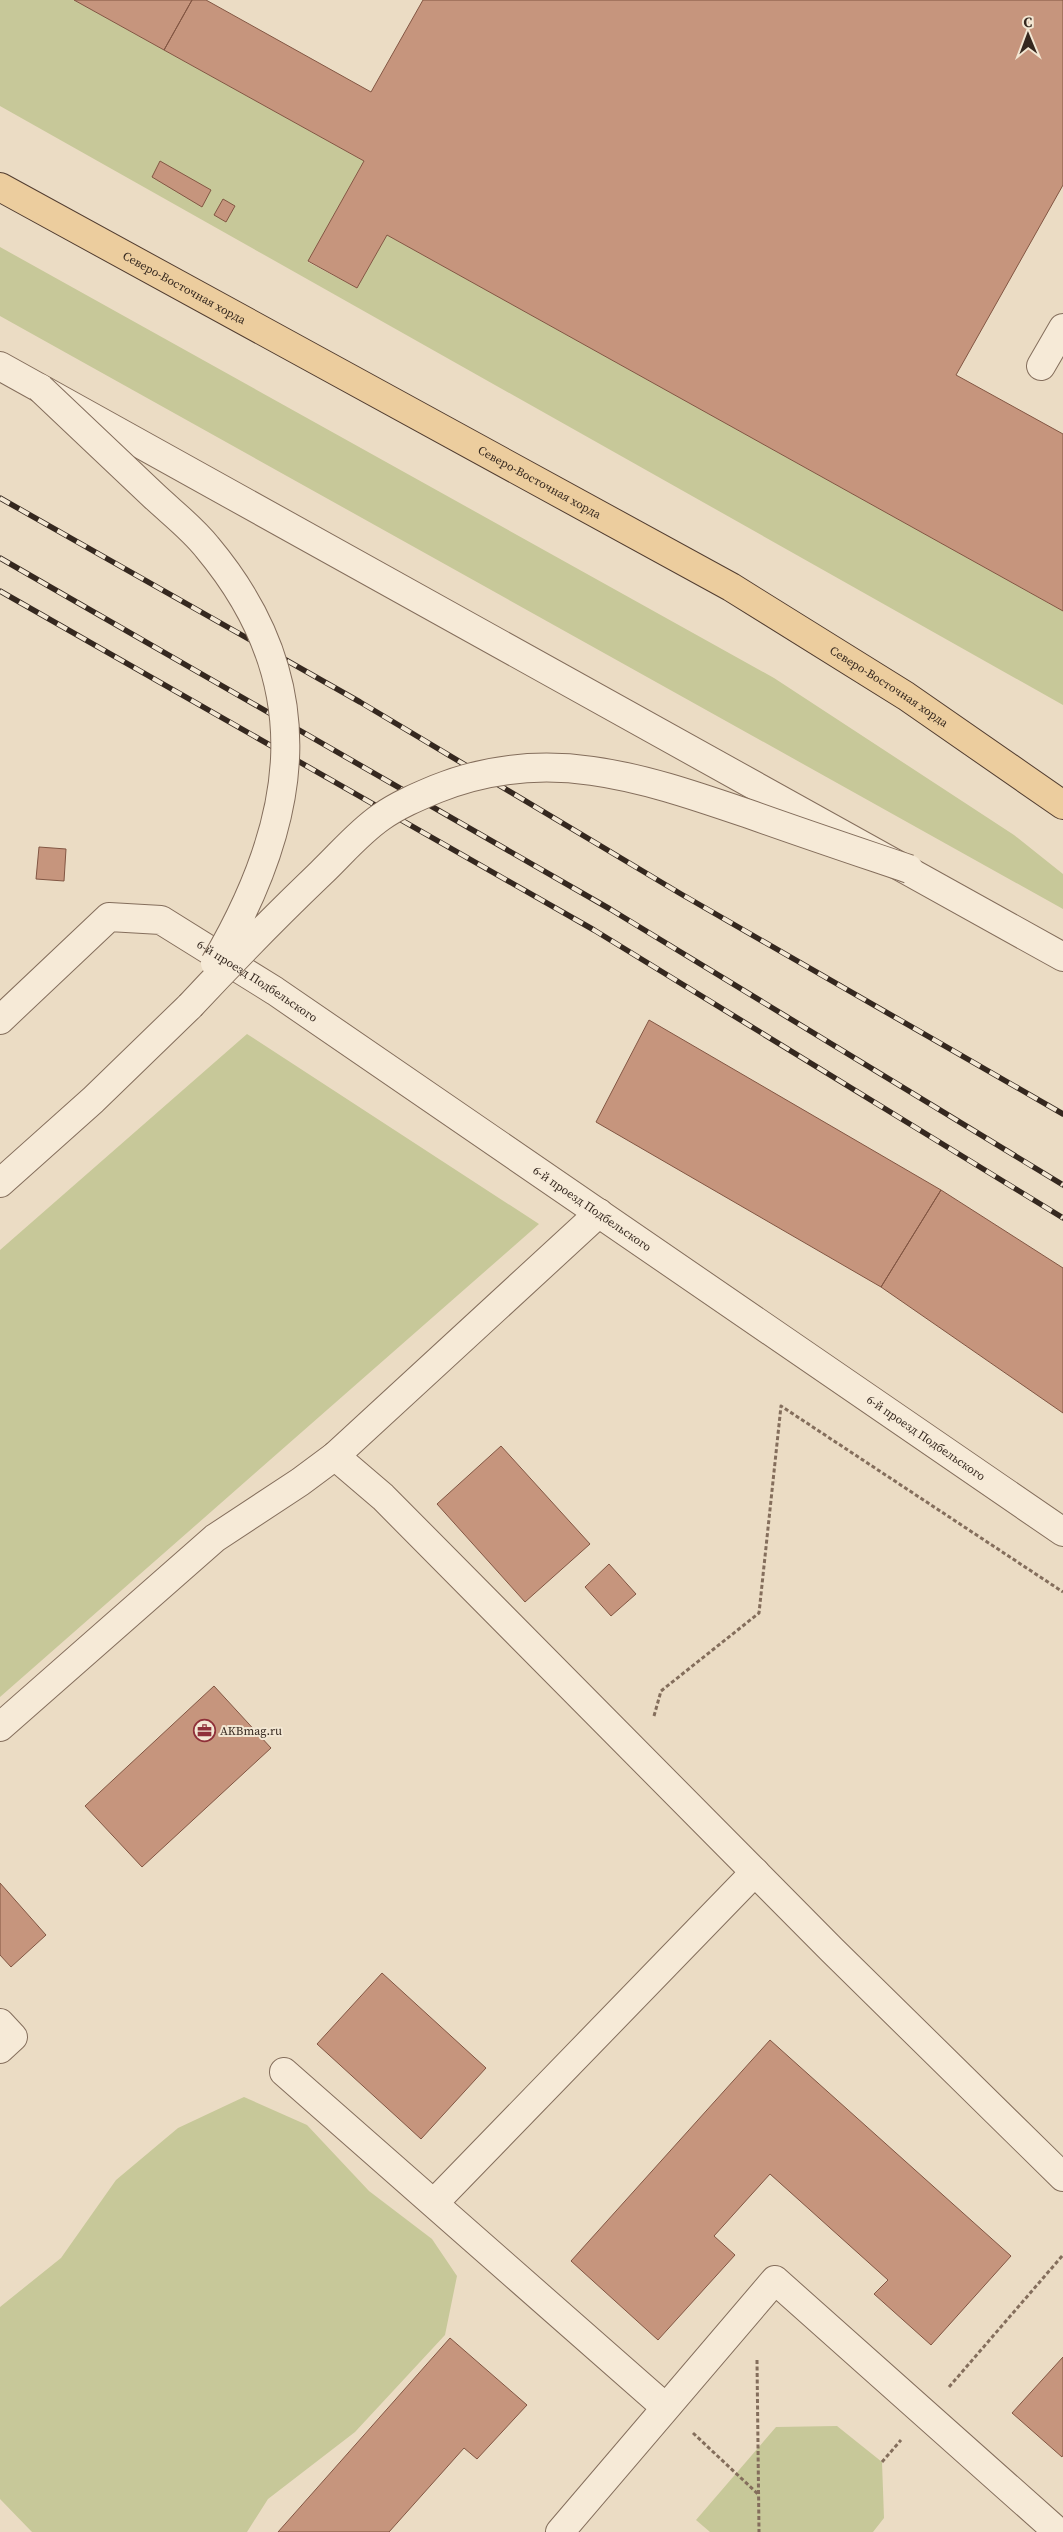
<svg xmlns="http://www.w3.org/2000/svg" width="1063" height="2532" font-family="'Source Serif 4',serif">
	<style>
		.green { fill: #c7c899 }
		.building { fill: #c6957d; stroke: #825643 }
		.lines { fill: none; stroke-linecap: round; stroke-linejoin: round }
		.minor-casing { stroke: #846e5c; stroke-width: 30 }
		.major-casing { stroke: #523d30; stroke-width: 30 }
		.path { stroke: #846e5c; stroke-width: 3; stroke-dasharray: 4 2.5; stroke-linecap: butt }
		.minor { stroke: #f6ead7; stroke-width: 28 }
		.major { stroke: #eccd9e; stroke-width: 28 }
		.rail-casing { stroke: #35281f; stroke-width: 5.5 }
		.rail { stroke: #f3e7d3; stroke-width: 4; stroke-dasharray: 11; stroke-linecap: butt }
		.minor-bridge-casing { stroke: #846e5c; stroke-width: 30; stroke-linecap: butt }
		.minor-bridge { stroke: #f6ead7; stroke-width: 28 }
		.labels { text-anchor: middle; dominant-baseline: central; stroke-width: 4; stroke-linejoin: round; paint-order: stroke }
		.street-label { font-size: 12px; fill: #35281f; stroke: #f3e7d3 }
		.poi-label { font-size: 12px; fill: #35281f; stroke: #f3e7d3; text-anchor: start }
	</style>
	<rect width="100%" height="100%" fill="#ebdcc4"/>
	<path class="green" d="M0,0H74L364,161L308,262L357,288L387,235L1063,611V705L0,106Z
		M0,247L774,678L1014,835L1063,874V909L0,316Z
		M247,1034L539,1224L0,1697V1250Z
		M244,2097L307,2125L369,2191L432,2239L457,2276L445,2335L355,2432L268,2499L247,2532H32L0,2499V2307L61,2258L116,2180L178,2128Z
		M837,2426L882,2462L884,2518L873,2532H710L696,2520L776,2427Z"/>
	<path class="building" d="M74,0H192L164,50Z
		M192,0H206L371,92L423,0H1063V185L956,375L1063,434V611L387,235L357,288L308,261L364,161L164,50Z
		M160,161L211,190L202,207L152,177Z
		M223,199L235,206L226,222L214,215Z
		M39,847L66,849L64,881L36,879Z
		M649,1020L941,1190L881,1287L596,1122Z
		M941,1190L1063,1268V1413L881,1287Z
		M501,1446L590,1544L525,1602L437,1504Z
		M609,1564L636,1594L611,1616L585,1587Z
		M214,1686L271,1748L142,1867L85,1806Z
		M0,1883L46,1935L11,1967L0,1955Z
		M382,1973L486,2068L421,2139L317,2044Z
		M770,2040L1011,2256L931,2345L874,2294L888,2280L770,2174L714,2236L735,2255L658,2340L571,2261Z
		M450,2338L527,2405L477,2459L464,2448L389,2532H278Z
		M1063,2357V2455L1062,2457L1012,2413Z"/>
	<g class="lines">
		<defs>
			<g id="minor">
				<path d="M0,366L1063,957"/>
				<path d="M1041,366L1063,328"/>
				<path id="s1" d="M0,1020L109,917L161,920L275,991L1063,1532"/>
				<path d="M0,1183L93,1100L190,1006"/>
				<path d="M335,1456L383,1497L832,1950L1063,2177"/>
				<path d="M0,1727L215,1538L300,1482L335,1456L599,1213"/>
				<path d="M0,2023L13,2037L0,2049"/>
				<path d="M284,2072L665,2407"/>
				<path d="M434,2203L755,1872"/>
				<path d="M560,2532L775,2280L1058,2532"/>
			</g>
			<g id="major">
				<path id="s2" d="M0,187L731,587L906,696L1063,805"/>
			</g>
		</defs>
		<use href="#minor" class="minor-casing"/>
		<use href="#major" class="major-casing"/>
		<path class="path" d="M654,1716L661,1691L759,1613L781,1406L1063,1592
			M757,2360L759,2532
			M949,2387L1063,2255
			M693,2433L758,2494
			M882,2462L901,2440"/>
		<use href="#minor" class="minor"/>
		<use href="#major" class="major"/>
		<defs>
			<path id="rail" d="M0,498L360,702L681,894L1063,1114
				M0,558L610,909L1063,1185
				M0,591L594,930L1063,1218"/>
		</defs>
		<use href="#rail" class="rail-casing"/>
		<use href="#rail" class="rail"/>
		<defs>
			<path id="minor-bridge" d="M40,388C78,424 115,459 153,495C171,512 192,528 207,547C321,683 299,820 215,963
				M190,1006C233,960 276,916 321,873C341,854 358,833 381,817C398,805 417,797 436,789C547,744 643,778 749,814C802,833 856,851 909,869"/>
		</defs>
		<use href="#minor-bridge" class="minor-bridge-casing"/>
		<use href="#minor-bridge" class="minor-bridge"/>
	</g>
	<defs>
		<symbol id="office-ring" viewBox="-11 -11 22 22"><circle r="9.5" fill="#f3e7d3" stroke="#8f3039" stroke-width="1.5"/><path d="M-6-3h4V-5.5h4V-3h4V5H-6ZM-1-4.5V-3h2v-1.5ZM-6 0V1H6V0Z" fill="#8f3039"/></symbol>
	</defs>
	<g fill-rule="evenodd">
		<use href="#office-ring" x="192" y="1718" width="25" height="25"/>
	</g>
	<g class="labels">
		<g class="street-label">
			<text stroke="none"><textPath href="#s2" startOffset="210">Северо-Восточная хорда</textPath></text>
			<text stroke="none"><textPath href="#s2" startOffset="615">Северо-Восточная хорда</textPath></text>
			<text stroke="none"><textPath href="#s2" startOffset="1020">Северо-Восточная хорда</textPath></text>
			<text stroke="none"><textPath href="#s1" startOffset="316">6-й проезд Подбельского</textPath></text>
			<text stroke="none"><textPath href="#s1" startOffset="721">6-й проезд Подбельского</textPath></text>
			<text stroke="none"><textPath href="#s1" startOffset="1126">6-й проезд Подбельского</textPath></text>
		</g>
		<g class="poi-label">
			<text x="220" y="1731">AKBmag.ru</text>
		</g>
	</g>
	<g transform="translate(1028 35) rotate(359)" stroke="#f3e7d3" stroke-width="4" paint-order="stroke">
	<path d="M0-4L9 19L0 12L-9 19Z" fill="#35281f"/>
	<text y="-8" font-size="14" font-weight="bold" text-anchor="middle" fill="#35281f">С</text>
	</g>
</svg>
